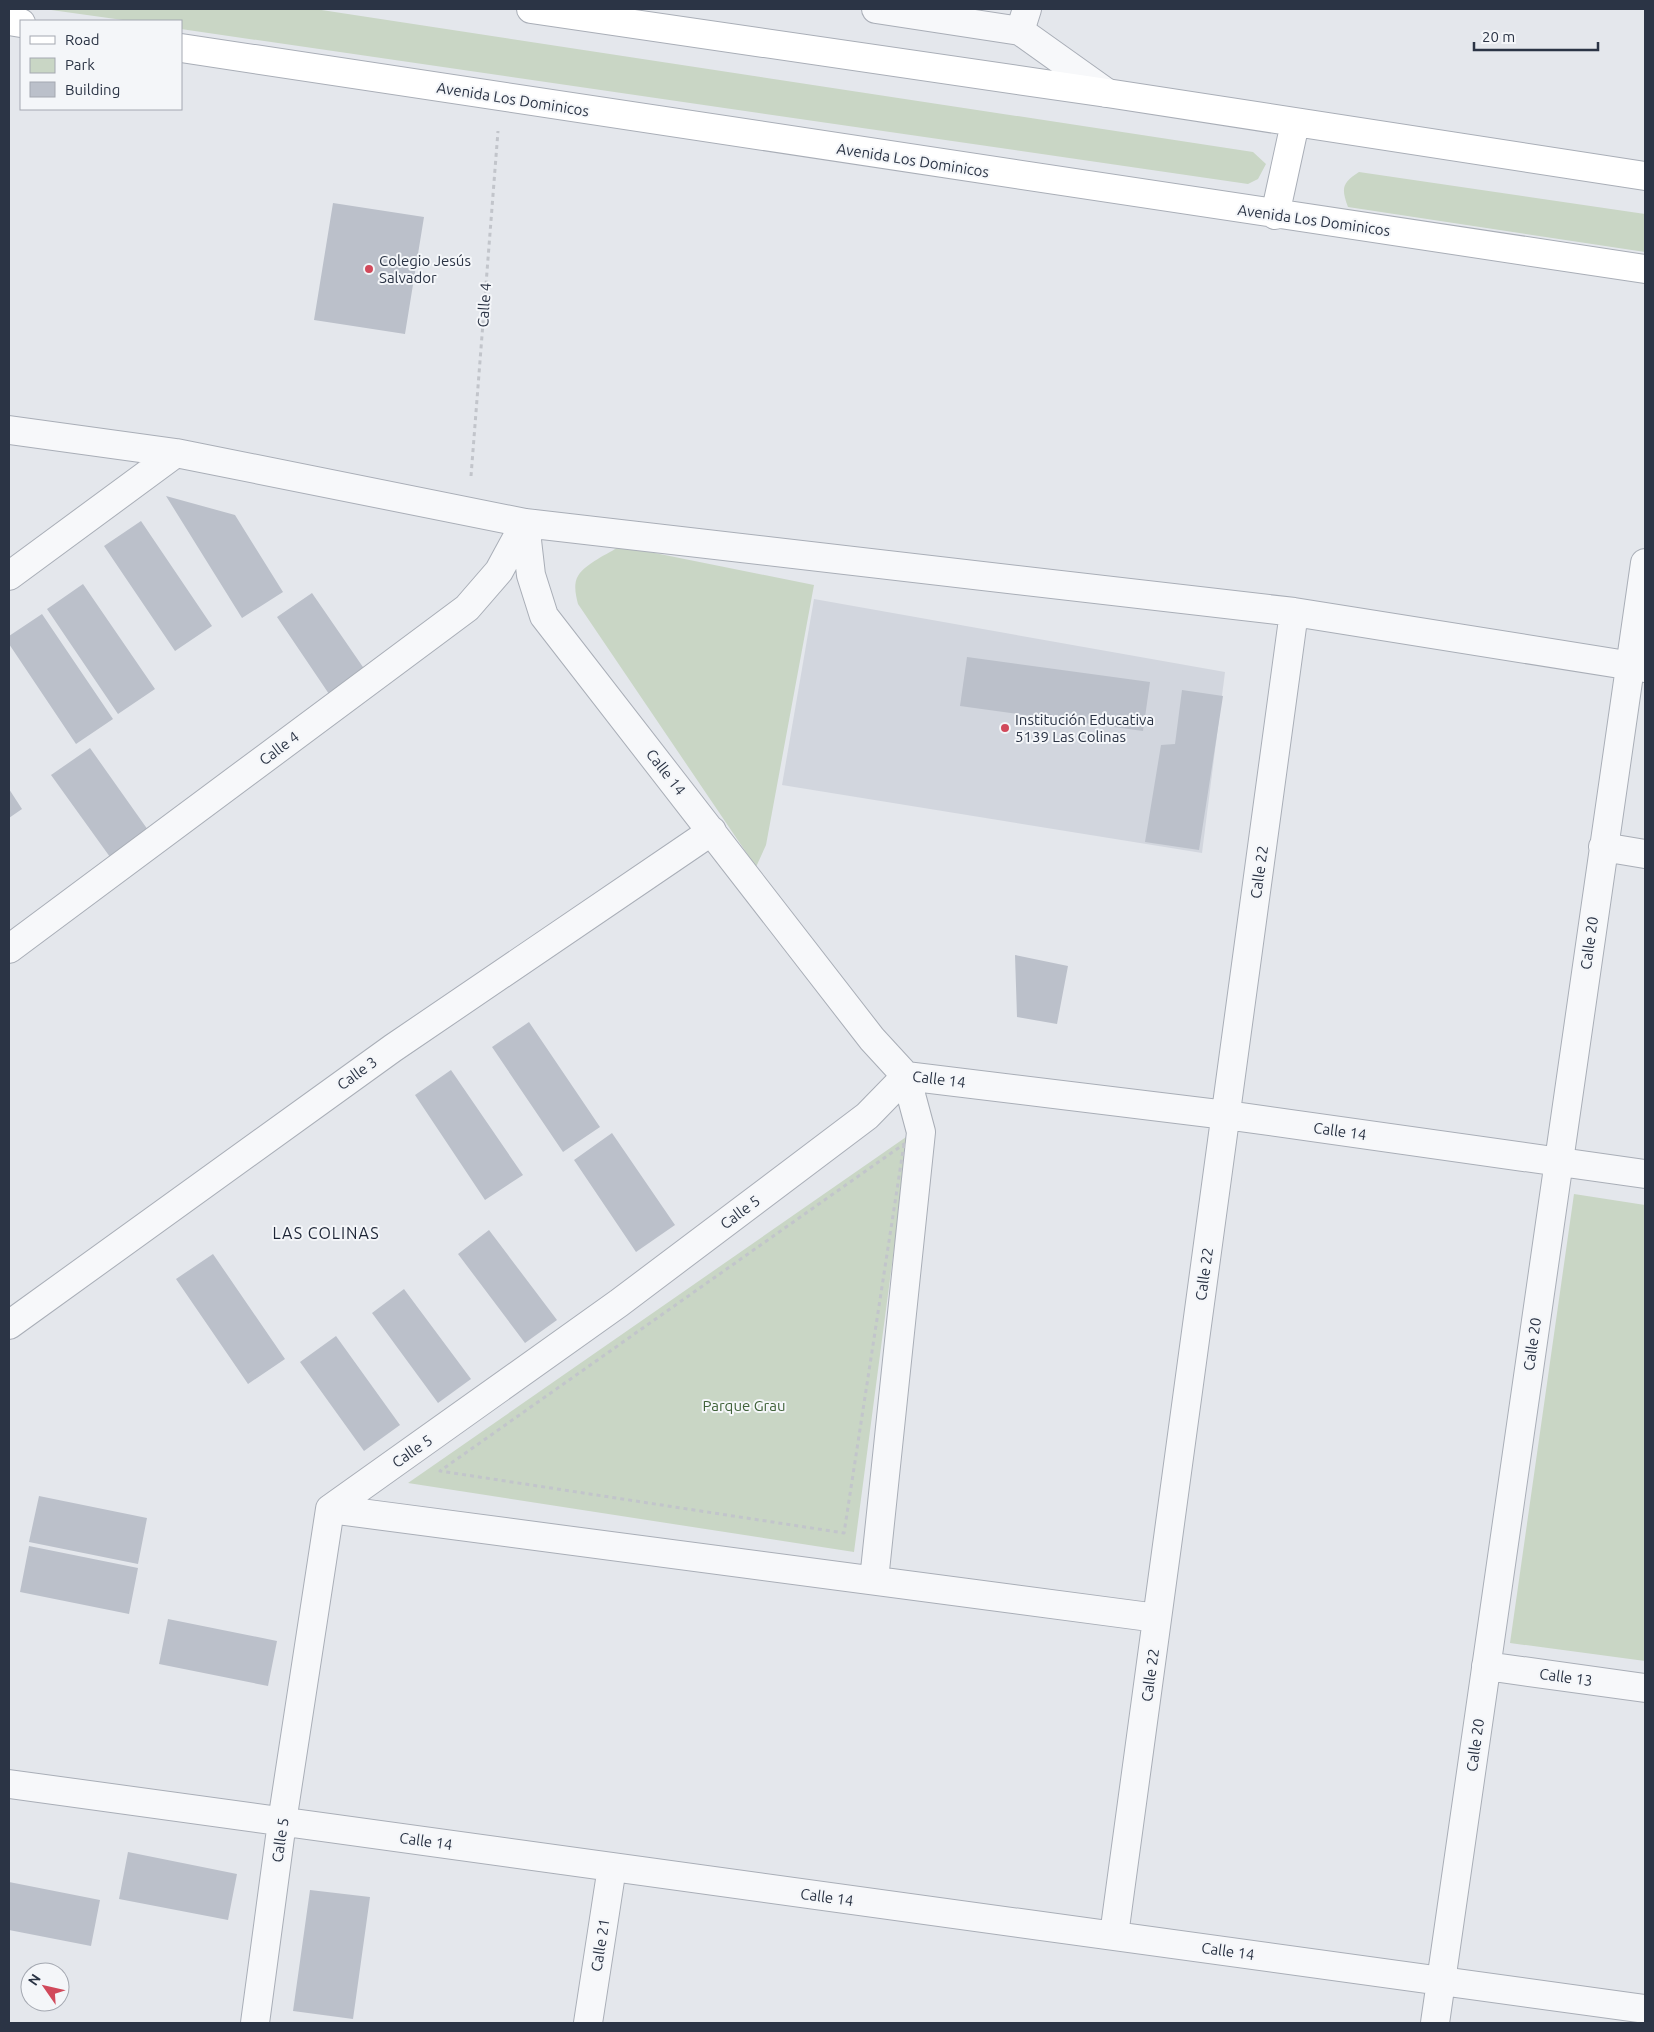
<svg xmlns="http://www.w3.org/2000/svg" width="1654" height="2032" font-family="Ubuntu,sans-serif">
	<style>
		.built { fill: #d2d6de }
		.green { fill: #c9d6c5 }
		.building { fill: #bbc0ca }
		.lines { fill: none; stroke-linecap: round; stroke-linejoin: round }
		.minor-casing { stroke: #a9aeb7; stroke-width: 30 }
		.tertiary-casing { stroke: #a9aeb7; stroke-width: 30 }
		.secondary-casing { stroke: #a9aeb7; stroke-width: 30 }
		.path { stroke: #c2c5cb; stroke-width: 3; stroke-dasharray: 4 4; stroke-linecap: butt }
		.minor { stroke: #f7f8fa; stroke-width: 28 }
		.tertiary { stroke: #f7f8fa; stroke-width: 28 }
		.secondary { stroke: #fff; stroke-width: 28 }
		.poi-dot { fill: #d1495b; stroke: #f4f6f9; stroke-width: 2 }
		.labels { text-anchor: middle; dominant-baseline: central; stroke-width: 4; stroke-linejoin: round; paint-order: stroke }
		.street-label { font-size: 15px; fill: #2b3445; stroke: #f4f6f9 }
		.poi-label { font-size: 15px; fill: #2b3445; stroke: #f4f6f9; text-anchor: start }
		.park-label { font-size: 15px; fill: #3f6138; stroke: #f4f6f9 }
		.neighbourhood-label { font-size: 16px; letter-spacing: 1px; fill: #1d2536; stroke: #f4f6f9 }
	</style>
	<rect width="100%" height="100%" fill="#e4e7ec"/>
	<path class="built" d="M814,599L1225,672L1202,853L782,785Z"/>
	<path class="green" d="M44,9H315L1253,152L1266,164L1258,179L1248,184L181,29V21H130Z
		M1359,172L1645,214V252L1348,207C1341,188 1342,183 1359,172Z
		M620,546L814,585L766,845L756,867L578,604C576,596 573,584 578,576C586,563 608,554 620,546Z
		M909,1135L854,1552L408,1483Z
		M1574,1194L1645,1205V1661L1510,1643Z"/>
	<path class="building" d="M333,203L424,217L405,334L314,320Z
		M166,496L235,515L283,592L242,618Z
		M141,521L212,626L175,651L104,546Z
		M83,584L155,689L118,714L47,609Z
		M312,593L365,670L329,694L277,617Z
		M42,614L113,719L76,744L9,644V636Z
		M967,657L1150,682L1143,731L960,706Z
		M1182,690L1223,696L1199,850L1145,842L1161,745L1175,744Z
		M90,748L148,830L110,857L51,775Z
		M9,789L22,809L9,818Z
		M1015,955L1068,966L1057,1024L1017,1017Z
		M529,1022L600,1127L563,1152L492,1047Z
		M451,1070L523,1175L485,1200L415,1095Z
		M612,1133L675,1225L636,1252L574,1160Z
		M489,1230L557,1320L525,1343L458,1254Z
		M213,1254L285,1359L248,1384L176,1279Z
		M404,1289L471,1379L438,1403L372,1313Z
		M336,1336L400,1425L364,1451L300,1362Z
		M39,1496L147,1518L138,1564L29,1542Z
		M29,1546L138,1568L129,1614L20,1592Z
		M168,1619L277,1641L268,1686L159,1664Z
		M128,1852L237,1874L228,1920L119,1899Z
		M9,1882L100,1900L91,1946L9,1930Z
		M310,1890L370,1897L353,2019L293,2011Z"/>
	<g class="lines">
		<defs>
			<path id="minor" d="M1020,31L1027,9
				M9,430L176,453L525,523L1294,612L1645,668
				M525,523L531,575L544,616L872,1039L906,1076L1226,1115L1645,1174
				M9,576L176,453
				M1603,847L1645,854
				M9,949L467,608L499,571L525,523
				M9,1325L393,1048L712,831
				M330,1509L1157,1618
				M874,1580L921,1132L906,1076
				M1486,1666L1645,1688
				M9,1784L1645,2009
				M1114,1935L1294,612
				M255,2023L282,1822L330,1509L619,1303L867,1116L906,1076
				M588,2023L612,1867
				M1435,2023L1645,563"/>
			<path id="tertiary" d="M876,9L1020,31L1107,93"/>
			<path id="secondary" d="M531,9L1107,93L1645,176
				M9,21L21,23
				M181,48L1645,269
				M1275,215L1295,123"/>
		</defs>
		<use href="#minor" class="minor-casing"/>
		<use href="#tertiary" class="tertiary-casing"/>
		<use href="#secondary" class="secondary-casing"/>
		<path class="path" d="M471,476L498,131
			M904,1144L844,1533L440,1471Z"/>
		<use href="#minor" class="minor"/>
		<use href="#tertiary" class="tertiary"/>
		<use href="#secondary" class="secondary"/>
	</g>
	<g class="poi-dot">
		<circle cx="369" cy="269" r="5"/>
		<circle cx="1005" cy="728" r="5"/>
	</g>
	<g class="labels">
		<g class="street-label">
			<text transform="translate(513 99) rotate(9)">Avenida Los Dominicos</text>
			<text transform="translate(913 160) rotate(9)">Avenida Los Dominicos</text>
			<text transform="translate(1314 220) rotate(8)">Avenida Los Dominicos</text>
			<text transform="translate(484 305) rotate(-86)">Calle 4</text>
			<text transform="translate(279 748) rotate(-37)">Calle 4</text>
			<text transform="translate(666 772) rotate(52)">Calle 14</text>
			<text transform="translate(1259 872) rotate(-82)">Calle 22</text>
			<text transform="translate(1589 943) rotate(-82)">Calle 20</text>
			<text transform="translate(357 1073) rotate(-36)">Calle 3</text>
			<text transform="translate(939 1079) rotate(7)">Calle 14</text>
			<text transform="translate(1340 1131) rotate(8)">Calle 14</text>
			<text transform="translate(740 1212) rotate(-37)">Calle 5</text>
			<text transform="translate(1204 1274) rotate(-82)">Calle 22</text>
			<text transform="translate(1532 1344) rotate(-82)">Calle 20</text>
			<text transform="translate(412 1451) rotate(-35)">Calle 5</text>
			<text transform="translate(1150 1675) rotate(-82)">Calle 22</text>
			<text transform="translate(1566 1677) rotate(8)">Calle 13</text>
			<text transform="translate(1475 1745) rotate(-82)">Calle 20</text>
			<text transform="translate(280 1840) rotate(-82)">Calle 5</text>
			<text transform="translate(426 1841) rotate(8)">Calle 14</text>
			<text transform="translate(827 1897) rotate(8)">Calle 14</text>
			<text transform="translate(600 1945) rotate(-81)">Calle 21</text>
			<text transform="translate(1228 1951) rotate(8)">Calle 14</text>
		</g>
		<g class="poi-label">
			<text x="379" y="260">Colegio Jesús<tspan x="379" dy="17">Salvador</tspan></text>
			<text x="1015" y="719">Institución Educativa<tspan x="1015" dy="17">5139 Las Colinas</tspan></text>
		</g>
		<g class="park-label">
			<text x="744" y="1405">Parque Grau</text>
		</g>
		<g class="neighbourhood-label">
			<text x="326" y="1233">LAS COLINAS</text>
		</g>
	</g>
	<rect width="1654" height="2032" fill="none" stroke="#2b3445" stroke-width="20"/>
	<rect x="20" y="20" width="162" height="90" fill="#f4f6f9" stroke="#a4a8b1"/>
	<rect x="30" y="36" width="25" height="8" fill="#ffffff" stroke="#a4a8b1"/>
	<text x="65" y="45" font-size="15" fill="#2b3445">Road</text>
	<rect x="30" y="58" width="25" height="15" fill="#c9d6c5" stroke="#a4a8b1"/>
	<text x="65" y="70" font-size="15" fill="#2b3445">Park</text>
	<rect x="30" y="82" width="25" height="15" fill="#bbc0ca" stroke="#a4a8b1"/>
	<text x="65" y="95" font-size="15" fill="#2b3445">Building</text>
	<g transform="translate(45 1987) rotate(304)"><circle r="24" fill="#f4f6f9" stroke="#a4a8b1"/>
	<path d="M0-4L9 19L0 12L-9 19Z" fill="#d1495b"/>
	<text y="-8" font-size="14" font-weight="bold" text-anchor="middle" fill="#2b3445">N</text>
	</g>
	<path d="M1474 42v8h124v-8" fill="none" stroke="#2b3445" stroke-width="2.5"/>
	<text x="1482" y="42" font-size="15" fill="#2b3445" stroke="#f4f6f9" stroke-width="4" paint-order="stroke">20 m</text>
</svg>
